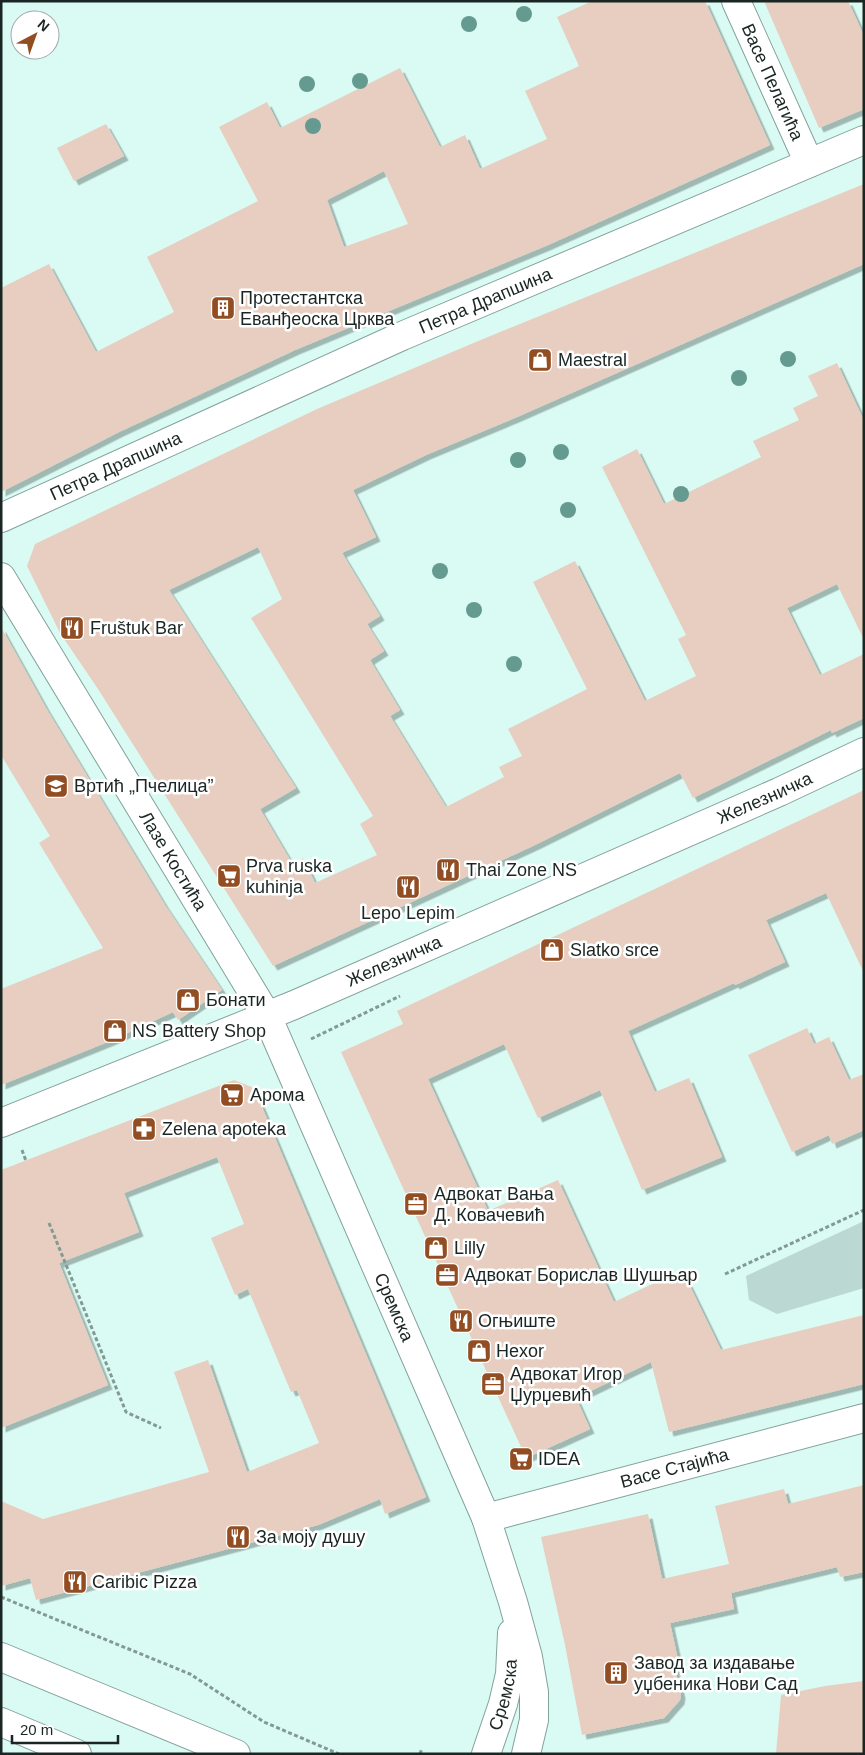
<svg xmlns="http://www.w3.org/2000/svg" width="865" height="1755" font-family="Helvetica,sans-serif">
	<style>
		.green { fill: #bbd9d2 }
		.building { fill: #e8cec0; fill-rule: evenodd; filter: url(#shadow) }
		.lines { fill: none; stroke-linecap: round; stroke-linejoin: round }
		.minor-casing { stroke: #83a19a; stroke-width: 30 }
		.tertiary-casing { stroke: #83a19a; stroke-width: 30 }
		.path { stroke: #829994; stroke-width: 3; stroke-dasharray: 4 2.5; stroke-linecap: butt }
		.minor { stroke: #fff; stroke-width: 28 }
		.tertiary { stroke: #fff; stroke-width: 28 }
		.tree { fill: #659a91 }
		.labels { text-anchor: middle; dominant-baseline: central; stroke-width: 5; stroke-linejoin: round; paint-order: stroke }
		.street-label { font-size: 18px; fill: #1a2623; stroke: #fff }
		.poi-label { font-size: 18px; fill: #1a2623; stroke: #fff; text-anchor: start }
	</style>
	<defs>
		<filter id="shadow"><feDropShadow dx="4.5" dy="4.5" stdDeviation="0" flood-color="#0004"/></filter>
	</defs>
	<rect width="100%" height="100%" fill="#dafbf3"/>
	<path class="green" d="M864,1221V1288L777,1314L749,1300L746,1276Z"/>
	<path class="building" d="M592,1H705L770,145L548,245L295,350L119,432L1,492V288L49,264L96,352L174,312L147,257L258,201L219,127L267,102L280,128L400,68L440,147L465,135L480,169L547,139L525,91L579,66L557,17ZM384,171L408,224L344,247L327,200Z
		M764,1H848L864,36V109L819,128Z
		M106,124L124,156L74,181L57,148Z
		M864,184V264L517,417L426,455L353,490L376,537L342,553L380,616L367,624L384,651L370,660L400,710L390,716L446,807L504,777L499,767L522,756L508,729L587,689L533,582L575,561L645,701L696,676L678,639L686,635L602,467L637,449L664,504L761,457L753,441L799,420L793,408L818,396L808,376L837,363L864,421V640L837,584L787,608L820,675L864,654V718L832,733L831,730L693,798L680,773L537,844L273,966L98,689L60,633L27,566L35,544L317,409L483,339ZM258,547L282,599L251,618L373,816L360,824L377,855L315,883L303,858L293,865L260,809L296,788L169,590Z
		M1,627L46,708L165,905L222,990L178,1020L173,1012L110,1041L1,1085V989L103,948L39,843L50,836L1,755Z
		M864,790V973L826,893L766,920L785,962L735,985L734,983L628,1031L655,1092L689,1078L722,1157L642,1190L600,1090L538,1118L504,1044L428,1079L488,1211L558,1180L614,1302L682,1270L721,1350L864,1315V1384L669,1432L651,1362L576,1398L590,1429L526,1458L341,1052L403,1024L397,1011Z
		M807,1028L814,1044L829,1037L849,1080L864,1074V1130L832,1144L829,1135L792,1152L748,1055Z
		M234,1080L254,1088L426,1497L385,1514L380,1499L318,1525L36,1600L30,1578L1,1586V1501L43,1519L209,1472L174,1372L208,1360L247,1472L319,1443L297,1390L291,1392L248,1289L235,1295L211,1238L244,1224L217,1157L124,1193L139,1232L59,1263L108,1385L1,1428V1170Z
		M864,1485V1572L840,1577L837,1567L731,1593L734,1609L670,1623L678,1660L673,1661L681,1694L680,1700L664,1718L582,1735L565,1645L541,1537L648,1514L662,1579L729,1564L715,1506L784,1489L788,1504Z
		M864,1681V1754H776L781,1695L825,1686Z"/>
	<g class="lines">
		<defs>
			<g id="minor">
				<path id="s1" d="M736,1L809,163"/>
				<path id="s2" d="M1,518L402,336L864,140"/>
				<path id="s3" d="M1,577L267,1016L486,1518L513,1602L528,1657L534,1692V1720L526,1754"/>
				<path id="s4" d="M1,1123L294,1005L779,792L864,752"/>
				<path id="s5" d="M486,1518L864,1418"/>
				<path id="s6" d="M486,1754L503,1704L510,1674L512,1633"/>
			</g>
			<path id="tertiary" d="M1,1657L236,1754
				M1,1722L77,1754"/>
		</defs>
		<use href="#minor" class="minor-casing"/>
		<use href="#tertiary" class="tertiary-casing"/>
		<path class="path" d="M311,1039L400,996
			M22,1150L26,1161
			M49,1223L126,1412L161,1428
			M725,1274L864,1210
			M1,1597L190,1674L264,1722L339,1754
			M420,1754L422,1748"/>
		<use href="#minor" class="minor"/>
		<use href="#tertiary" class="tertiary"/>
	</g>
	<g class="tree">
		<circle cx="524" cy="14" r="8"/>
		<circle cx="469" cy="24" r="8"/>
		<circle cx="360" cy="81" r="8"/>
		<circle cx="307" cy="84" r="8"/>
		<circle cx="313" cy="126" r="8"/>
		<circle cx="788" cy="359" r="8"/>
		<circle cx="739" cy="378" r="8"/>
		<circle cx="561" cy="452" r="8"/>
		<circle cx="518" cy="460" r="8"/>
		<circle cx="681" cy="494" r="8"/>
		<circle cx="568" cy="510" r="8"/>
		<circle cx="440" cy="571" r="8"/>
		<circle cx="474" cy="610" r="8"/>
		<circle cx="514" cy="664" r="8"/>
	</g>
	<defs>
		<symbol id="building-square" viewBox="-11 -11 22 22"><rect x="-9" y="-9" width="18" height="18" rx="4" fill="#924e22" stroke="#fff"/><path d="M-4-6H4V6H1V3H-1V6H-4ZM-2.5-4.3h1.7v1.8h-1.7ZM.8-4.3h1.7v1.8H.8ZM-2.5-1h1.7V.8h-1.7ZM.8-1h1.7V.8H.8Z" fill="#fff"/></symbol>
		<symbol id="shop-square" viewBox="-11 -11 22 22"><rect x="-9" y="-9" width="18" height="18" rx="4" fill="#924e22" stroke="#fff"/><path d="M-5-2.5h2.3a2.7 3.5 0 0 1 5.4 0H5L5.5 6h-11ZM-1.5-2.5h3a1.5 2.3 0 0 0-3 0Z" fill="#fff"/></symbol>
		<symbol id="restaurant-square" viewBox="-11 -11 22 22"><rect x="-9" y="-9" width="18" height="18" rx="4" fill="#924e22" stroke="#fff"/><path d="M-5-6h1v4h1v-4h1v4h1v-4h1v5L-1.5 .5V6h-2V.5L-5-1ZM5-6V6H3V1.5H1.5Q1.5-4 5-6Z" fill="#fff"/></symbol>
		<symbol id="school-square" viewBox="-11 -11 22 22"><rect x="-9" y="-9" width="18" height="18" rx="4" fill="#924e22" stroke="#fff"/><path d="M0-5L7-2L0 1L-7-2ZM-4 1L0 2.5L4 1V4Q0 6-4 4Z" fill="#fff"/></symbol>
		<symbol id="supermarket-square" viewBox="-11 -11 22 22"><rect x="-9" y="-9" width="18" height="18" rx="4" fill="#924e22" stroke="#fff"/><path d="M-6-5.5h2.5l.6 2H6L4.5 2H-2.5L-4.4-4H-6ZM-1.5 3.2a1.3 1.3 0 1 0 .1 0ZM3 3.2a1.3 1.3 0 1 0 .1 0Z" fill="#fff"/></symbol>
		<symbol id="pharmacy-square" viewBox="-11 -11 22 22"><rect x="-9" y="-9" width="18" height="18" rx="4" fill="#924e22" stroke="#fff"/><path d="M-2-6h4v4h4v4h-4v4h-4v-4h-4v-4h4Z" fill="#fff"/></symbol>
		<symbol id="office-square" viewBox="-11 -11 22 22"><rect x="-9" y="-9" width="18" height="18" rx="4" fill="#924e22" stroke="#fff"/><path d="M-6-3h4V-5.5h4V-3h4V5H-6ZM-1-4.5V-3h2v-1.5ZM-6 0V1H6V0Z" fill="#fff"/></symbol>
	</defs>
	<g fill-rule="evenodd">
		<use href="#building-square" x="209" y="294" width="28" height="28"/>
		<use href="#shop-square" x="526" y="346" width="28" height="28"/>
		<use href="#restaurant-square" x="58" y="614" width="28" height="28"/>
		<use href="#school-square" x="42" y="772" width="28" height="28"/>
		<use href="#restaurant-square" x="434" y="856" width="28" height="28"/>
		<use href="#supermarket-square" x="215" y="862" width="28" height="28"/>
		<use href="#restaurant-square" x="394" y="873" width="28" height="28"/>
		<use href="#shop-square" x="538" y="936" width="28" height="28"/>
		<use href="#shop-square" x="174" y="986" width="28" height="28"/>
		<use href="#shop-square" x="101" y="1017" width="28" height="28"/>
		<use href="#supermarket-square" x="218" y="1081" width="28" height="28"/>
		<use href="#pharmacy-square" x="130" y="1115" width="28" height="28"/>
		<use href="#office-square" x="402" y="1190" width="28" height="28"/>
		<use href="#shop-square" x="422" y="1234" width="28" height="28"/>
		<use href="#office-square" x="433" y="1261" width="28" height="28"/>
		<use href="#restaurant-square" x="447" y="1307" width="28" height="28"/>
		<use href="#shop-square" x="465" y="1337" width="28" height="28"/>
		<use href="#office-square" x="479" y="1370" width="28" height="28"/>
		<use href="#supermarket-square" x="507" y="1445" width="28" height="28"/>
		<use href="#restaurant-square" x="224" y="1523" width="28" height="28"/>
		<use href="#restaurant-square" x="61" y="1568" width="28" height="28"/>
		<use href="#building-square" x="602" y="1659" width="28" height="28"/>
	</g>
	<g class="labels">
		<g class="street-label">
			<text stroke="none"><textPath href="#s1" startOffset="89">Васе Пелагића</textPath></text>
			<text stroke="none"><textPath href="#s2" startOffset="531">Петра Драпшина</textPath></text>
			<text stroke="none"><textPath href="#s2" startOffset="126">Петра Драпшина</textPath></text>
			<text stroke="none"><textPath href="#s4" startOffset="830">Железничка</textPath></text>
			<text stroke="none"><textPath href="#s3" startOffset="332">Лазе Костића</textPath></text>
			<text stroke="none"><textPath href="#s4" startOffset="425">Железничка</textPath></text>
			<text stroke="none"><textPath href="#s3" startOffset="831">Сремска</textPath></text>
			<text stroke="none"><textPath href="#s5" startOffset="195">Васе Стајића</textPath></text>
			<text stroke="none"><textPath href="#s6" startOffset="62">Сремска</textPath></text>
		</g>
		<g class="poi-label">
			<text x="240" y="298">Протестантска<tspan x="240" dy="21">Еванђеоска Црква</tspan></text>
			<text x="558" y="360">Maestral</text>
			<text x="90" y="628">Fruštuk Bar</text>
			<text x="74" y="786">Вртић „Пчелица”</text>
			<text x="246" y="866">Prva ruska<tspan x="246" dy="21">kuhinja</tspan></text>
			<text x="466" y="870">Thai Zone NS</text>
			<text x="408" y="913" text-anchor="middle">Lepo Lepim</text>
			<text x="570" y="950">Slatko srce</text>
			<text x="206" y="1000">Бонати</text>
			<text x="132" y="1031">NS Battery Shop</text>
			<text x="250" y="1095">Арома</text>
			<text x="162" y="1129">Zelena apoteka</text>
			<text x="434" y="1194">Адвокат Вања<tspan x="434" dy="21">Д. Ковачевић</tspan></text>
			<text x="454" y="1248">Lilly</text>
			<text x="464" y="1275">Адвокат Борислав Шушњар</text>
			<text x="478" y="1321">Огњиште</text>
			<text x="496" y="1351">Hexor</text>
			<text x="510" y="1374">Адвокат Игор<tspan x="510" dy="21">Џурџевић</tspan></text>
			<text x="538" y="1459">IDEA</text>
			<text x="256" y="1537">За моју душу</text>
			<text x="92" y="1582">Caribic Pizza</text>
			<text x="634" y="1663">Завод за издавање<tspan x="634" dy="21">уџбеника Нови Сад</tspan></text>
		</g>
	</g>
	<rect width="865" height="1755" fill="none" stroke="#1a2623" stroke-width="5"/>
	<g transform="translate(35 35) rotate(41)"><circle r="24" fill="#ffffff" stroke="#a3a8a7"/>
	<path d="M0-4L9 19L0 12L-9 19Z" fill="#924e22"/>
	<text y="-8" font-size="14" font-weight="bold" text-anchor="middle" fill="#1a2623">N</text>
	</g>
	<path d="M12 1735v8h106v-8" fill="none" stroke="#1a2623" stroke-width="2.5"/>
	<text x="20" y="1735" font-size="15" fill="#1a2623" stroke="#ffffff" stroke-width="4" paint-order="stroke">20 m</text>
</svg>
